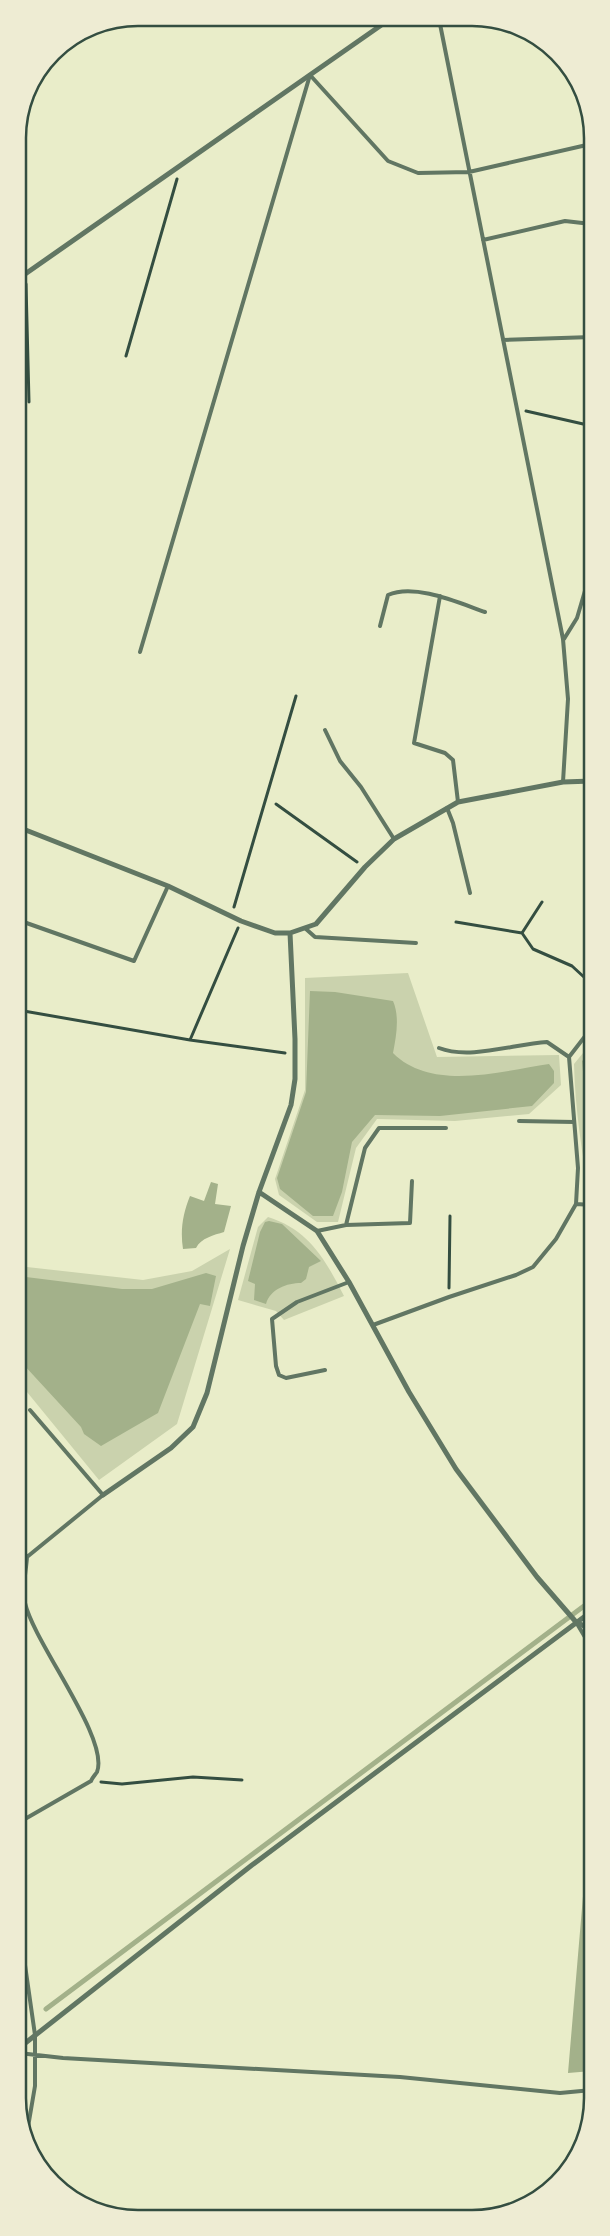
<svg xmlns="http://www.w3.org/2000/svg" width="610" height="2236" font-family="'IBM Plex Serif',serif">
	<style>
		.green { fill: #cad2ad }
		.water { fill: #a3b18a }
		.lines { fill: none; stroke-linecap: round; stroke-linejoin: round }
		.stream { stroke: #a3b18a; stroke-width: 5 }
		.path { stroke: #344e41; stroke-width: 3 }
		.service { stroke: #617663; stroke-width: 4 }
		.minor { stroke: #617663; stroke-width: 5 }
		.rim { fill: none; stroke: #344e41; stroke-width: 2.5 }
	</style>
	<rect width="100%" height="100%" fill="#e9edc9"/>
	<path class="green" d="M408,973L437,1057L559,1055L561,1085L529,1114L455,1121L377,1119L356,1148L338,1222H317L279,1195L275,1179L305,1090V978Z
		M592,1042V1198H590C582,1153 575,1109 574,1064Z
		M268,1217C309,1230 325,1259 344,1296L284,1320L276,1311L238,1300L258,1227Z
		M230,1249L177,1424L99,1480L18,1381V1266L143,1280L192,1271Z"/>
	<path class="water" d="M310,991L335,992L393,1001C400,1017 396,1037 393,1053C432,1092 501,1071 549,1064L554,1071V1083L532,1106L440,1116L375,1115L352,1142L342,1192L333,1216H313L280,1189L277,1178L306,1092Z
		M592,1051V1166L582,1061Z
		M211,1182L218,1184L215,1204L231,1206L224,1232C214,1235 201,1238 196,1248L183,1249C180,1230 183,1213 190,1196L204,1201Z
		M269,1221L282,1224L321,1261L309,1267L306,1279L301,1283C287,1283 270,1289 266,1304L254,1300L255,1284L248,1281L260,1232L265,1222Z
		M206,1273L216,1276L210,1306L200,1304L158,1413L101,1446L84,1434L81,1427L23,1364L18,1276L122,1289H152Z
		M592,1790V2071L568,2073Z"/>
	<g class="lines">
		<path class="stream" d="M46,2009L592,1600"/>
		<path class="path" d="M26,284L29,402
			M126,356L177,179
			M526,411L592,426
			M276,804L357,862
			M542,902L522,933L533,949L572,966L585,978L592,996
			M234,907L296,696
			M456,922L522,933
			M18,1010L190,1040L285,1053
			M190,1040L238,928
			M449,1288L450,1216
			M101,1782L122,1784L193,1777L242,1780"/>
		<path class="service" d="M439,19L563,639L568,699L563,782
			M310,75L388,161L418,173L469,172L591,144
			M483,240L565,221L591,224
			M503,340L592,337
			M440,596L414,743L445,753L453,760L458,802
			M380,626L388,595C415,583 459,603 485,612
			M564,639L577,618L592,567
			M140,652L310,75
			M325,730L340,761L361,787L394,839
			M447,808L453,823L470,893
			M18,920L134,961L168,886
			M306,929L315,937L416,943
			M439,1048C470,1060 514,1044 547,1042L569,1057
			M519,1121L574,1122
			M576,1204L592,1205
			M346,1225L410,1223L412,1181
			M317,1231L346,1225L365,1148L379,1128H446
			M373,1325L449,1297L516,1275L533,1267L556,1239L576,1204L578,1168L569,1057L586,1035L592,1033
			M325,1370L286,1378L279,1375L276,1366L272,1319L297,1302L349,1282
			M18,1543L27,1557
			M576,1622L592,1649
			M18,1823L91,1781C92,1778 95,1775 97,1772C110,1739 34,1643 25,1603C22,1587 26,1572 27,1557L103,1495L30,1410
			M18,1916L35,2035V2086L27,2133
			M19,2053L63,2058L400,2077L560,2093L592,2090"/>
		<path class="minor" d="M18,279L390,19
			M18,827L168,886L241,921L275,933H290L316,924L365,867L394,839L458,802L563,782L592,781
			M259,1192L317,1231L349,1282L409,1392L456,1469L537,1577L576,1622L592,1630
			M103,1495L171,1448L193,1427L207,1393L243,1246L259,1192L291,1105L295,1079V1039L290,933
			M19,2048L252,1865L592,1611"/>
	</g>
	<path d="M0 0H610V2236H0ZM138 26H472A112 112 0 0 1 584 138V2098A112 112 0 0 1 472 2210H138A112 112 0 0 1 26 2098V138A112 112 0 0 1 138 26Z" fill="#eeecd3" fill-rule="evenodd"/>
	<path class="rim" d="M138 26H472A112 112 0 0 1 584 138V2098A112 112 0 0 1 472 2210H138A112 112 0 0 1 26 2098V138A112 112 0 0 1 138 26Z"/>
</svg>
